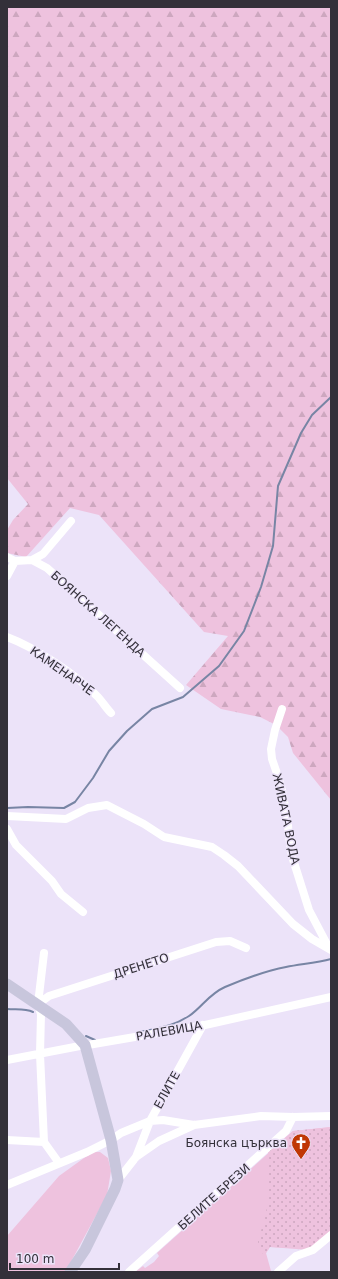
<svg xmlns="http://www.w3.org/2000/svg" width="338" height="1279" font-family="'DejaVu Sans',sans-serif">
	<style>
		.green { fill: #eec2de }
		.forest { fill: url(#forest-firs) }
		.garden { fill: url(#garden-dots) }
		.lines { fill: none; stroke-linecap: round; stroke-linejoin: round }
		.stream { stroke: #7885a4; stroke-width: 2 }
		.minor { stroke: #fff; stroke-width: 8 }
		.secondary { stroke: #c8c6dc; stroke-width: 11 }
		.labels { text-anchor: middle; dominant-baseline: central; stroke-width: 3; stroke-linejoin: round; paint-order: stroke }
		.street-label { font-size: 12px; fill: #333039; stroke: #ece3f9 }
		.poi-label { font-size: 12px; fill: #333039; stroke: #ece3f9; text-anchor: end }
	</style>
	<defs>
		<pattern id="forest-firs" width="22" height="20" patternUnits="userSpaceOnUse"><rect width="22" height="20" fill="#eec2de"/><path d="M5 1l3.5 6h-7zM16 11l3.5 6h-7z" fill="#cda7bf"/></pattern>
		<pattern id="garden-dots" width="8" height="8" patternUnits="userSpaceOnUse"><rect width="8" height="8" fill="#eec2de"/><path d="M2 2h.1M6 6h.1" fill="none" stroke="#cda7bf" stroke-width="1.8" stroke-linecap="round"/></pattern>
	</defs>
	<rect width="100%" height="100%" fill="#ece3f9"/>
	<path class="green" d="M331,1127V1231L291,1248L270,1247L266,1253L271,1271L270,1272H135L143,1266L145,1268L154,1262L159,1256L157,1253L293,1131Z
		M94,1152H100L108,1158L111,1171L107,1195L67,1269L64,1272H7V1236L59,1176L84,1158Z"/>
	<path class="forest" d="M7,7H331V800L293,753L288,737L276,725L260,717L221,709L186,685L228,636L204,632L99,515L70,508L26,557L7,553V530L13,520L28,504L7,478Z"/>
	<path class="garden" d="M331,1127V1231L309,1250L270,1247L266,1253L263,1254L258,1242L268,1204V1152L293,1131Z"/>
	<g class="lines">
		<path class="stream" d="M7,808L28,807L64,808L75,802L93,778L109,751L127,731L152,709L183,697L219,666L244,631L261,587L273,546L278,486L301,433L312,415L331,397
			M7,1009C15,1010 25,1008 33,1012
			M140,1032C158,1028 174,1026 189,1016C202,1007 209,994 225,987C244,979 265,971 286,967C301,964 316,963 331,959
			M86,1036L95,1040"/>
		<path class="minor" d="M7,557L15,561L32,560L47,568L180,688
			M32,560L43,554L71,521
			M7,576L15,561
			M7,637C34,647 77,675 97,696C102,701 106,708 111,713
			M282,709L275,730L271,749L272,759L281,785L287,817L291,853L309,910L329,948
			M7,816L66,819L88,808L107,805L144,824L164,837L212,847L224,855L238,866L293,924L312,939L331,950
			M7,829L16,845L52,881L61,894L83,912
			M44,953L38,1004L41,1014L40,1054L44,1142
			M38,1004L49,996L216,942L230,941L246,948
			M7,1060L85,1045H88L205,1025L331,997
			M7,1140L44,1142L59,1163
			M136,1157L150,1121L203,1025
			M118,1180L136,1157L159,1141L194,1125
			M7,1185L87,1152L111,1140L121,1133L150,1121L163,1120L194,1125L261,1116L293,1117L331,1116
			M129,1272L286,1131L293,1117
			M278,1272L296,1256L313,1250L331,1235"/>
		<path class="secondary" d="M7,984L66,1024L85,1045L111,1140L118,1180L115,1189L85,1250L70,1272"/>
	</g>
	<defs>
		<symbol id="church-pin" viewBox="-11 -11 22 30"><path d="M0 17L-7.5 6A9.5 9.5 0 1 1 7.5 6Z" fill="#c03805" stroke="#ece3f9"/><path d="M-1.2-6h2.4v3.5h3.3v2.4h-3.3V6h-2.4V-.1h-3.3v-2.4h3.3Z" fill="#fff"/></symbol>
	</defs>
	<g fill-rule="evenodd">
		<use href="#church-pin" x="290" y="1132" width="22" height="30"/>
	</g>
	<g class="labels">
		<g class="street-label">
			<text transform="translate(98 614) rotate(42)">БОЯНСКА ЛЕГЕНДА</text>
			<text transform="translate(62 671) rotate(35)">КАМЕНАРЧЕ</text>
			<text transform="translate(286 819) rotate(78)">ЖИВАТА ВОДА</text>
			<text transform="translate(141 966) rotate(-18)">ДРЕНЕТО</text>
			<text transform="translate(169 1031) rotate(-10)">РАЛЕВИЦА</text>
			<text transform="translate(167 1090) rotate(-61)">ЕЛИТЕ</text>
			<text transform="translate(214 1197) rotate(-42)">БЕЛИТЕ БРЕЗИ</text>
		</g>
		<g class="poi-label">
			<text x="287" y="1143">Боянска църква</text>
		</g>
	</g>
	<rect width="338" height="1279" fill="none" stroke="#333039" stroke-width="16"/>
	<path d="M10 1263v6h109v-6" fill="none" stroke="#333039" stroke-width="2"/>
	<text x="16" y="1263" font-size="12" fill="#333039" stroke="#ece3f9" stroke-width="3" paint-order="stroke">100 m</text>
</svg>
